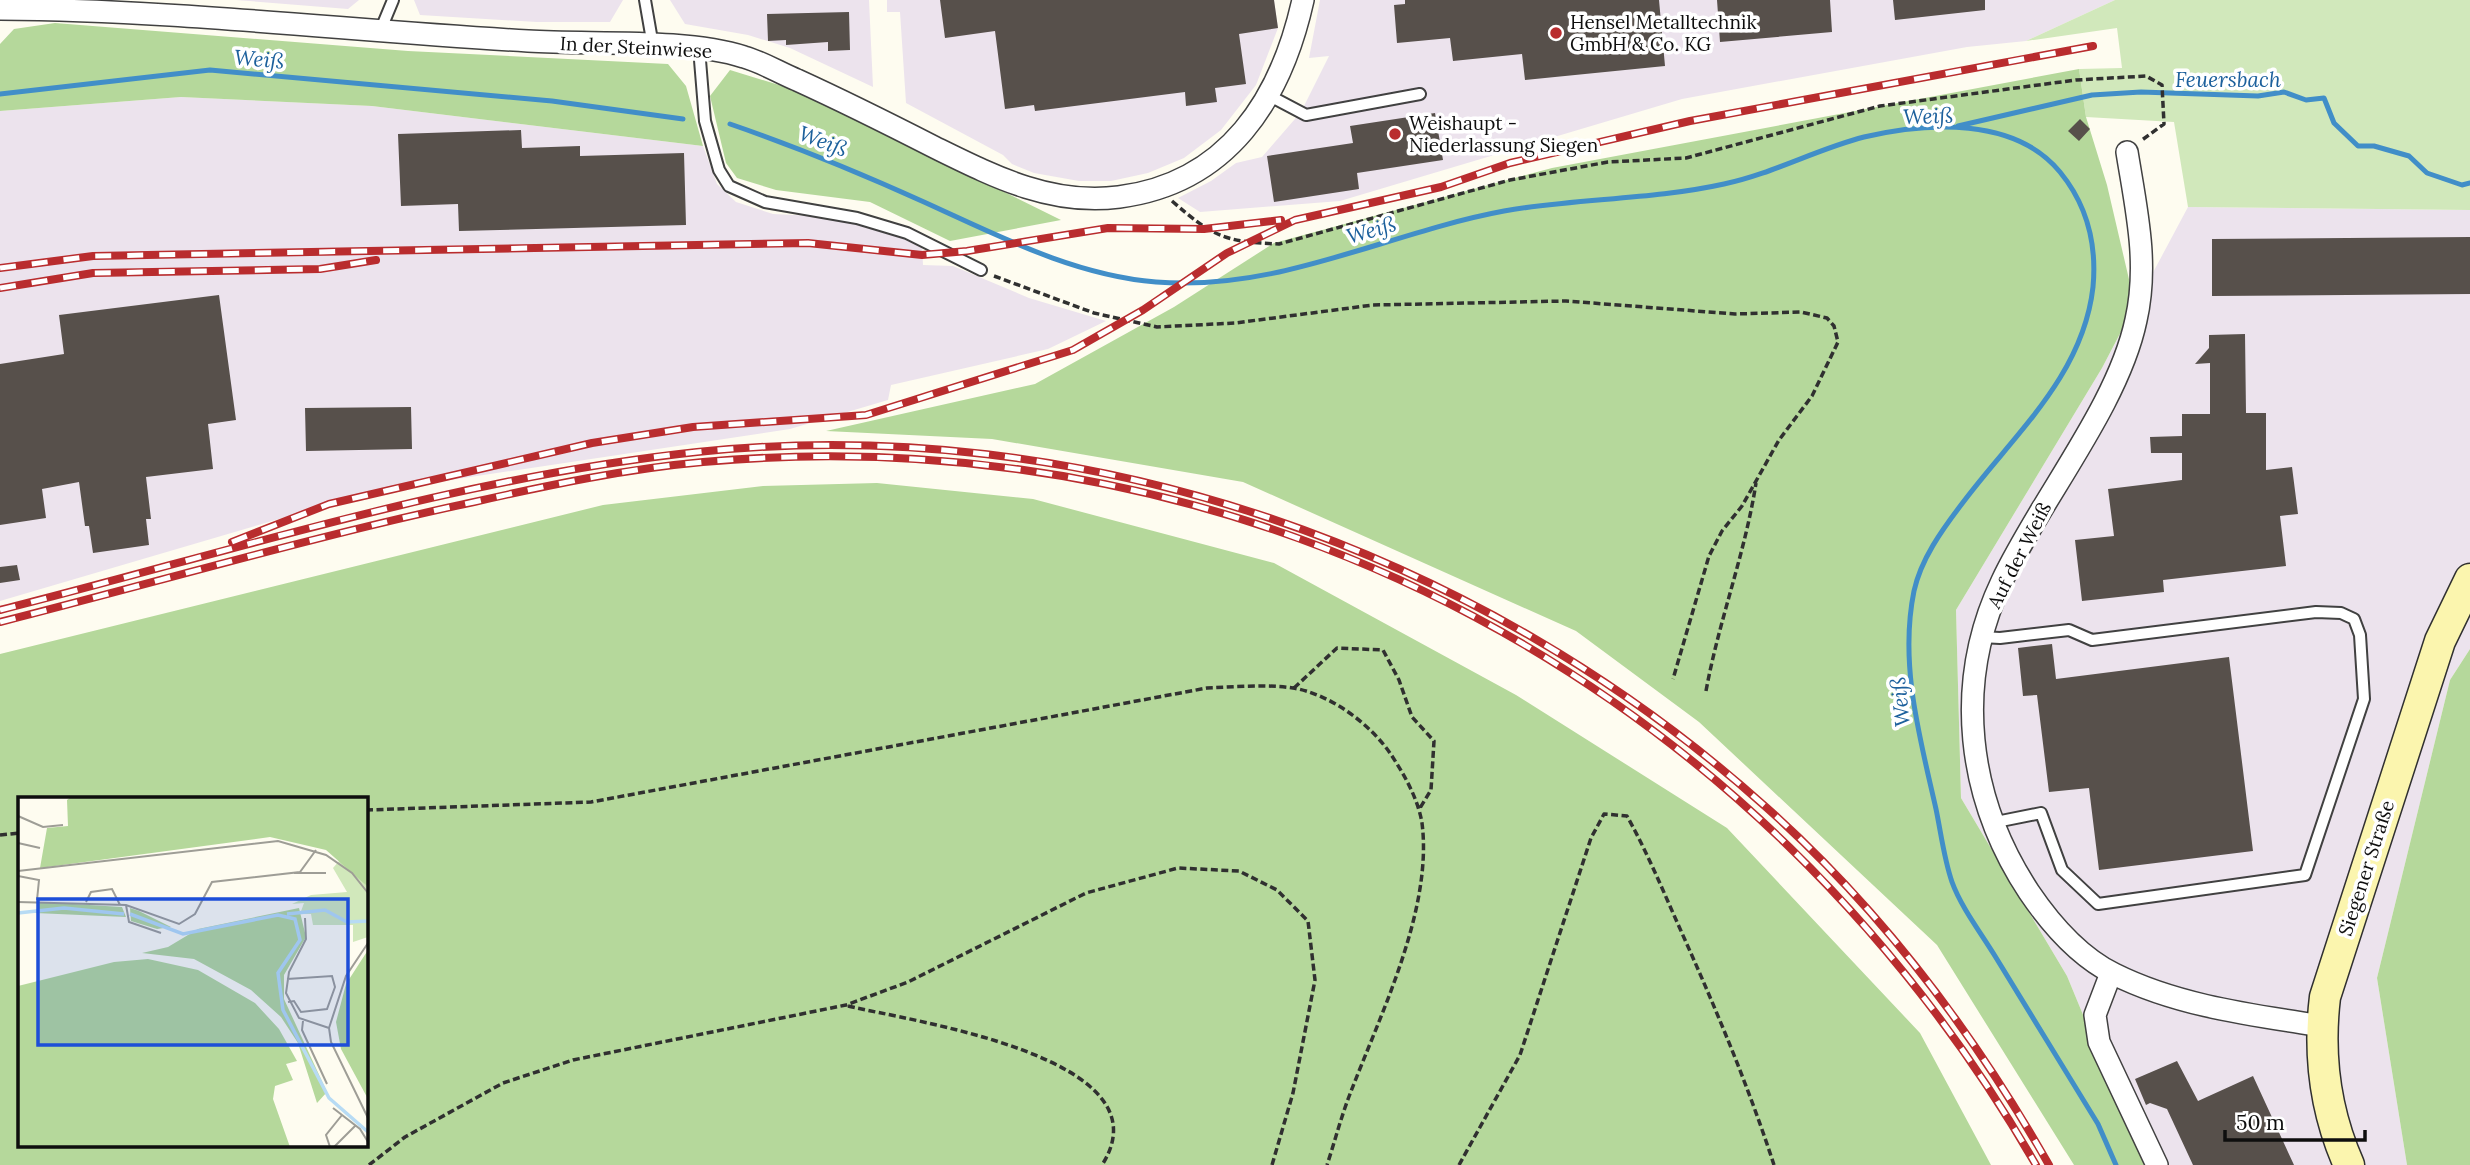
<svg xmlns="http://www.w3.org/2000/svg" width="2470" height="1165" font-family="Lora,serif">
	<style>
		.industrial { fill: #ece3ed }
		.green { fill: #d1e8bb }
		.forest { fill: #b5d89b; fill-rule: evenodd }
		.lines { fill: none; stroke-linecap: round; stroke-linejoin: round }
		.stream { stroke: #418ec8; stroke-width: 5 }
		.building { fill: #57504b }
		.service-casing { stroke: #414141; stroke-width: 14 }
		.minor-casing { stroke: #414141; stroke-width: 24 }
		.secondary-casing { stroke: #303030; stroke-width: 33 }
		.path { stroke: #303030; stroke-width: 3.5; stroke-dasharray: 7 3.5; stroke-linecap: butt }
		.service { stroke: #fff; stroke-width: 10 }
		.minor { stroke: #fff; stroke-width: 21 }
		.secondary { stroke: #fbf5ae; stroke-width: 30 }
		.rail-casing { stroke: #b92c2e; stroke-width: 8 }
		.rail { stroke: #fff; stroke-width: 5; stroke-dasharray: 16; stroke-linecap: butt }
		.poi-dot { fill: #b92c2e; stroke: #fff; stroke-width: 2.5 }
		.labels { text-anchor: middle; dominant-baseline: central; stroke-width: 7; stroke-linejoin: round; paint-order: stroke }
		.poi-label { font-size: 19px; fill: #0e0e0e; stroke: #fff; text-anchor: start }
		.street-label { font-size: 19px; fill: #0e0e0e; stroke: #fff }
		.water-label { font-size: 21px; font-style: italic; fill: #1c609c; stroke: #fff }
		.inset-river { fill: none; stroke: #b7dbf4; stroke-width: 3.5 }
		.inset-road { fill: none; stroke: #9e9d96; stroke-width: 2 }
		.view { fill: #1d4ed8; fill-opacity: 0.15; stroke: #1d4ed8; stroke-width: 3.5 }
		.inset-edge { fill: none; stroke: #0e0e0e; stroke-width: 3.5 }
	</style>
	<rect width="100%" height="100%" fill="#fefcf0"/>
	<path class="industrial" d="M236,0H359L348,9Z
		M414,0H623L610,22H537L420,15Z
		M670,0H869L873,87L790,48L748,35L685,24Z
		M887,0H1274L1278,28L1256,85L1221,130L1184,158L1148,173L1111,181H1079L1034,173L1012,164L1003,155L906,103L900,12H887Z
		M1320,0H2115L2026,41L1967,47L1682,99L1340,201L1200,212L1178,198L1211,181L1236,163L1262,157L1301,112L1329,56L1309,58Z
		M181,97L372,106L703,146L717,184L736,202L773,214L836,217L880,228L922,244L923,265L953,266L1029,298L1106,321L1048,349L891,385L888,400L790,429L371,492L0,601V111Z
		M2188,207L2470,210V649L2450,680L2377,978L2407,1165H2145L2067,976L1961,798L1956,610L2102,368Z"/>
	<path class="green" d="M2115,0H2470V210L2188,207L2174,122L2086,117L2079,69L2122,68L2117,28L2026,41Z"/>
	<path class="forest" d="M55,23L408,51L668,64L686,86L703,146L372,106L181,97L0,111V44L14,29Z
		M2079,69L2086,117L2107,185L2135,305L2102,368L1956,610L1961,798L2067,976L2145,1165H2074L1937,945L1699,722L1576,631L1243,482L992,439L826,431L1035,384L1174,307L1274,243L1552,168Z
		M730,70L805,93L1061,220L950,241L870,202L776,190L737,178L726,163L710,96Z
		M877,483L1033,499L1274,563L1516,695L1727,828L1920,1033L1991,1165H0V654L603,505L763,486ZM19,799H366V1146H19Z
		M2470,649V1165H2407L2377,978L2450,680Z"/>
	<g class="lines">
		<path class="stream" d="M0,94L210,70L552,101L683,119
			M730,124C797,147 860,173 924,202C999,236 1073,275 1156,282C1279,292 1386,233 1504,211C1576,198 1652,200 1724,184C1772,174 1817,149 1864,137C1927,122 2015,117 2060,172C2087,205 2097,244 2093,287C2083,377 2012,436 1961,505C1942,530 1921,559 1914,591C1899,664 1920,738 1936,809C1941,833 1944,859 1952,882C1961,907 1981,933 1995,956C2029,1012 2064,1068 2098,1124L2116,1165
			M1958,126L2092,95L2141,92L2258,96L2284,92L2306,100L2324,98L2334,123L2358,146H2374L2409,156L2427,173L2462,185L2470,183"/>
	</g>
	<path class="building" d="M940,0H1274L1278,28L1239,34L1246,84L1215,88L1217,102L1186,106L1185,92L1035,111L1034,105L1005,109L995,31L945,38Z
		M1405,0H1659L1665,66L1525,80L1522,54L1453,61L1450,38L1397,43L1394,5L1405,4Z
		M1717,0H1830L1832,32L1720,42Z
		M1893,0H1985V10L1895,20Z
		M849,12L850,50L828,51V42L786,45V40L768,41L767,14Z
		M1435,113L1443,160L1357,173L1359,189L1274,202L1267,156L1353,143L1350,126Z
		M2080,119L2090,129L2079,141L2068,131Z
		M521,130L522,148L580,146V156L684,153L686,225L459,231L458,204L401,206L398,134Z
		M2470,237V294L2212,296V239Z
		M219,295L236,420L208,424L213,469L146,477L151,519H146L149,545L93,553L89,526H85L79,482L42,489L46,518L0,525V364L64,354L59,315Z
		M2245,334L2246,413H2266V470L2292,467L2298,514L2280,516L2286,566L2163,580L2164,592L2082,601L2075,540L2114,536L2108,489L2182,480V453H2151L2150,437L2182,436V414H2210V363L2195,364L2209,348V335Z
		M411,407L412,449L306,451L305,408Z
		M17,565L20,580L0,583V567Z
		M2052,644L2056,679L2229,657L2253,851L2099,870L2089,788L2049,792L2037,695L2023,696L2018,648Z
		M2177,1061L2198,1101L2253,1076L2294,1165H2193L2167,1109L2150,1103L2146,1105L2135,1079Z"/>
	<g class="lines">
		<defs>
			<path id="service" d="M645,0L653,46
				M381,29L393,0
				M699,48L705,121L719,170L729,186L765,202L857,218L907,233L981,270
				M1270,96L1306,115L1420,94
				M1981,637L2000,638L2069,630L2092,640L2316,612L2341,613L2354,619L2360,635L2364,699L2305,875L2098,904L2062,870L2041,813L1991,823"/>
			<path id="minor" d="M0,9C177,10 351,31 528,41C591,45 686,38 744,57C762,62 780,73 797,80C843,101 889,124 934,147C993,176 1051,206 1119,197C1228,183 1281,99 1303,0
				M2127,152C2136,208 2149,263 2136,320C2118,406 2040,500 2002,581C1953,684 1967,798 2029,892C2050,923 2080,957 2114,974C2178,1006 2252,1015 2322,1026
				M2111,973L2095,1015L2099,1042L2157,1165"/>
			<path id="secondary" d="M2349,1165C2325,1111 2318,1055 2325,997L2440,641L2470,579"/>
		</defs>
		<use href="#service" class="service-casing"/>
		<use href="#minor" class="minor-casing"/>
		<use href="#secondary" class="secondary-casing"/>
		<path class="path" d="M1172,201C1213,237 1225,242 1279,244L1510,180L1608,162L1686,158L1880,106L2076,80L2146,76L2162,85L2164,124L2142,140
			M994,276L1094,313L1157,327L1235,323L1373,305L1566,301L1735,314L1801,312L1827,318L1834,326L1838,342L1812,396L1779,440L1742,506L1722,531L1709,556L1673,679
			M1294,688L1337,648L1383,650L1399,680L1412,717L1434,741L1431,790L1420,808
			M1706,691C1719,620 1745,554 1756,483
			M366,810L591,802L1207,688C1235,687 1265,684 1293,688C1330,694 1371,724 1392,756C1405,776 1418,799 1422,823C1433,910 1380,1015 1350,1094C1341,1117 1335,1141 1327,1165
			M0,835L19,833
			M848,1006C910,1021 1171,1057 1102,1165
			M369,1165L405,1137L503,1083L573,1060L846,1005L908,982L1086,893L1178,868L1239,871L1277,890L1308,921L1315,980L1293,1093L1272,1165
			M1459,1165L1520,1055L1591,838L1604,814L1627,816C1646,850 1661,886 1677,922C1713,1002 1747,1082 1774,1165"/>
		<use href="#service" class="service"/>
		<use href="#minor" class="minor"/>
		<use href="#secondary" class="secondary"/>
		<defs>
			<path id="rail" d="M0,268L93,256L808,243L922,255L967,251L1108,228L1204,229L1281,220
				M0,288L93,273L320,269L376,260
				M232,542L329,504L592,443L693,427L866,415L1073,350L1143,310L1227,253L1295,220L1441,187L1510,163L1690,121L2093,46
				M0,610C230,552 460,477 697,452C1084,412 1479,549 1767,808C1881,910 1974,1033 2049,1165
				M0,622C158,582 314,536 474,502C549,485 625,469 703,462C1255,413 1761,688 2036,1165"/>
		</defs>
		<use href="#rail" class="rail-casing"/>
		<use href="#rail" class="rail"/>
	</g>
	<g class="poi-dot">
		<circle cx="1556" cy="33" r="7"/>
		<circle cx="1395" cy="134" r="7"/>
	</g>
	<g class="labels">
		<g class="poi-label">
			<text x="1570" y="22">Hensel Metalltechnik<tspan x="1570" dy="22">GmbH &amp; Co. KG</tspan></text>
			<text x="1409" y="123">Weishaupt -<tspan x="1409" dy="22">Niederlassung Siegen</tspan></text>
		</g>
		<g class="street-label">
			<text transform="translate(636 47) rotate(3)">In der Steinwiese</text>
			<text transform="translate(2019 555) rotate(-63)">Auf der Weiß</text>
			<text transform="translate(2366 868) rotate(-72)">Siegener Straße</text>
		</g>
		<g class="water-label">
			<text transform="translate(259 59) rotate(5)">Weiß</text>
			<text x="2228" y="79">Feuersbach</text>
			<text transform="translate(1928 116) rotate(-2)">Weiß</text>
			<text transform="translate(823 141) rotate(21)">Weiß</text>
			<text transform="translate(1371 230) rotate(-16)">Weiß</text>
			<text transform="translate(1900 702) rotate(-96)">Weiß</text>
		</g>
	</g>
	<g transform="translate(18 797)">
		<rect width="350" height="350" fill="#fefcf0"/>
		<path d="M322,63L350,90V140L335,145V128H295L293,117H282L286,106L274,107L293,98L329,95L315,71Z" fill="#d1e8bb"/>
		<path d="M53,0H350V90L308,53L252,40L22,71L29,31L50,29L49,3ZM22,105L104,110L108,120L17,116ZM112,111L121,114L153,130L139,132L113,124ZM281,111L288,140L266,178V202L309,295L299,306L280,246L263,220L233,193L176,162L124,156L150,150L180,132ZM350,153V302L323,252L318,225L328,187ZM130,162L180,173L237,206L261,232L279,264L268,267L275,283L257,289L255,302L272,350H0V189L96,165Z" fill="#b5d89b"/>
		<path class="inset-river" d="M0,116L46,111L106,117M112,117L165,137L260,118L277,122L282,143L260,176L265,213L311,301L350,335M269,117L307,113L329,125L350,124"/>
		<path class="inset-road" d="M0,19L25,30L45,28M0,46L22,51M0,74L260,44L308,58L334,76L350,96M276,76H308M0,79L21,83L19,103M0,105L108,108L161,127L177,117L194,85L282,75L298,53M68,105L73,95L94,92L102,108M108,108L111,125L143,136M287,121L288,142L271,175L268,196L281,221L311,231M350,146L328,179L311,231L313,245L350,321M269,182L314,179L317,190L309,212L283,215L276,204L270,205M285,224L284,233L309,287M315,311L342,332L350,345M312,350L308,338L324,318M316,350L338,328"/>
		<path class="view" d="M20,102H330V248H20Z"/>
		<rect width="350" height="350" class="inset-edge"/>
	</g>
	<path d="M2225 1130v10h140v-10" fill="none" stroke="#0e0e0e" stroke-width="3.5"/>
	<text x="2236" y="1130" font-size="21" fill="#0e0e0e" stroke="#ffffff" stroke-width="5" paint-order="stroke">50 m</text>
</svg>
